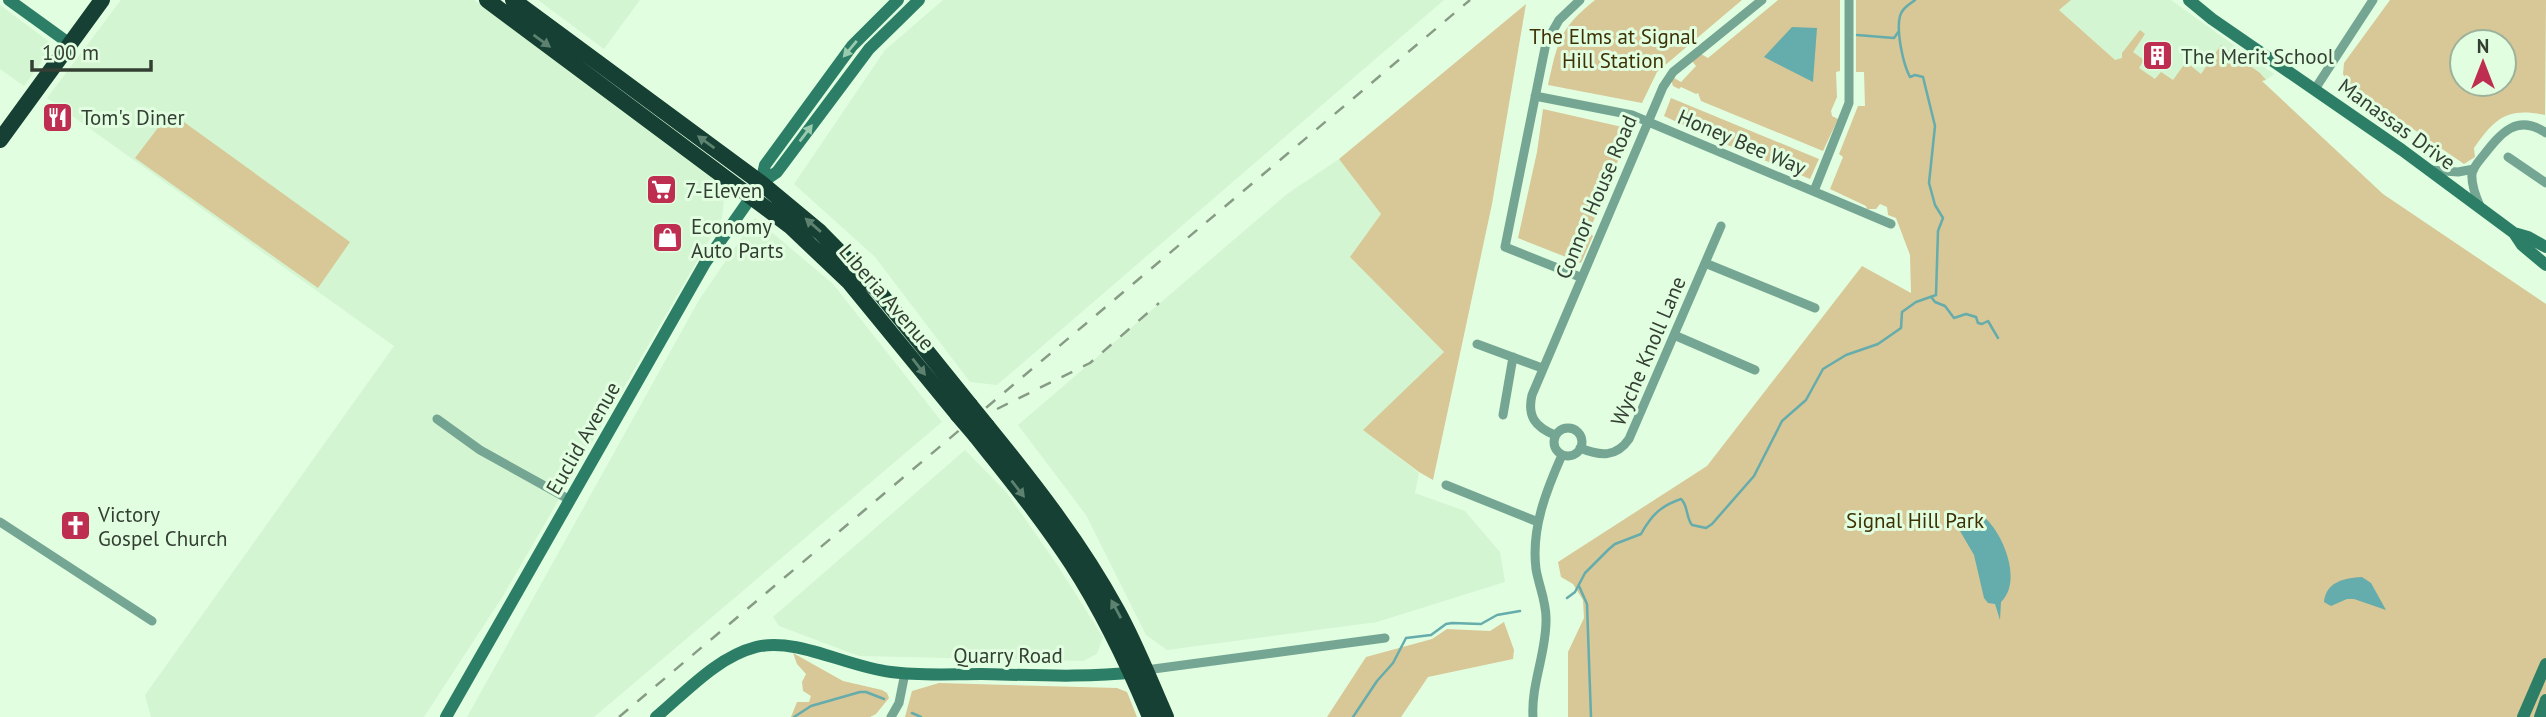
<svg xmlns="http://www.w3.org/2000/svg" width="2546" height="717" font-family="'PT Sans',sans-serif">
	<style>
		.built { fill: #d3f5d1 }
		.green { fill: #d8c797; fill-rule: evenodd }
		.water { fill: #65acac }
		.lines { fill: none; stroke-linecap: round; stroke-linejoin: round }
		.stream { stroke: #65acac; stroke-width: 2.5 }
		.street { stroke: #75a694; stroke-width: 9 }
		.secondary { stroke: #2c7f66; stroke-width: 12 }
		.highway { stroke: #164033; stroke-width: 16 }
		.rail { stroke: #879b86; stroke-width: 2.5; stroke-dasharray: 12 12; stroke-linecap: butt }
		.highway-bridge { stroke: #164033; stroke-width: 16 }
		.oneway { fill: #5d8270 }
		.oneway2 { fill: #99cbaf }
		.labels { text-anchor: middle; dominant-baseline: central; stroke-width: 6; stroke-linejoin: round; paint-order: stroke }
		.park-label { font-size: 21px; fill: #3e3105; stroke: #e2fee0 }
		.poi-label { font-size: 21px; fill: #343f33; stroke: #e2fee0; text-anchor: start }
		.street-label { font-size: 21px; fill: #343f33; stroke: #e2fee0 }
	</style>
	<rect width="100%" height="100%" fill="#e2fee0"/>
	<path class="built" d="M121,0H474L692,156L725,190L722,218L503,596L424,717H151L145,695L394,346L47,98Z
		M538,0H640L604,49Z
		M943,0H1444L997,385L970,382L875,257L794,184L885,50Z
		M2071,0H2171L2274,74L2266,80L2210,87L2148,83L2115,61L2058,9Z
		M0,5L51,43V49L24,86L0,69Z
		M1339,159L1381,214L1350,257L1444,352L1364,430L1419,473L1415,493L1465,511L1500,552L1505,582L1377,622L1167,650L1146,635L1086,515L1018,425L1287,194Z
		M755,218L833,284L942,422L594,717H467L699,300Z
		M965,450L1007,493L1056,563L1103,637L1097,654L1083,661L859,656L779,626L773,617Z"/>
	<path class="green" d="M1595,0H1742L1657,72L1642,103L1548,85C1558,41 1559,29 1595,0Z
		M1778,0H1840V71L1836,72L1837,97L1831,111L1832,116L1838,119L1823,151L1701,101L1698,93L1696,94L1681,87L1679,89L1673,86L1671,80L1674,78L1681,82L1696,66L1692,61L1701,54L1708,58Z
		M1856,0H2071L2059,10L2115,60L2122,58V53L2140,30L2145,34L2133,52L2144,60L2139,68L2155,79L2161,72L2173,80L2186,62L2201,74L2221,45L2260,73L2266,80L2262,81L2383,194L2546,304V717H1568V652L1584,618L1583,600L1573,584L1561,577L1558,562L1707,466L1862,266L1911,293L1910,255L1896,218L1888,215L1887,207L1880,204L1876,209H1867L1866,206L1830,189L1843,157L1839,154L1858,106H1865L1864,72H1856Z
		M2390,0H2546L2545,115C2507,107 2495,118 2474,148L2475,157L2464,164L2349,85L2343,74L2344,63ZM2504,42V84H2462V42Z
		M1526,4L1492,204L1433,480L1419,472L1363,430L1444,352L1350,257L1381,214L1339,159Z
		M1671,98L1819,159L1810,179L1713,139L1664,116Z
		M1543,109L1631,129L1589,232L1593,236L1581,263L1518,238L1537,152Z
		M170,112L350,242L318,288L135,158Z
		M1504,622L1514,650L1513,659L1428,677L1401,717H1327L1366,657L1432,639L1447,629L1490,631Z
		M793,653L843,681L882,690L887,693L889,698L876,714L870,717H791L797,702H809L811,696L803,691L802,682L806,674L797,664Z
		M939,683L1117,688L1127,692L1137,717H905L912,691Z"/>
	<path class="water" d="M1792,27L1817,28L1813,82L1764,57Z
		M1972,517H1984C2003,533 2023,581 2001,602L2000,620L1995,604L1988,603L1984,598L1974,555L1960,531L1962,525Z
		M2362,577L2371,583L2386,610L2354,599H2347L2331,606L2324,602C2326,582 2344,578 2362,577Z"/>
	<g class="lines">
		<path class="stream" d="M1857,35L1894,38L1899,31
			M1932,298L1935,302L1945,306L1954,318L1966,314L1976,317L1978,323L1982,324L1988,321L1998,338
			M1579,586L1587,604L1591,717
			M1567,598L1575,592L1585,573L1609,549L1615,544L1641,534C1651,516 1660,506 1681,499C1688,505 1686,518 1692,525L1706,528L1712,524L1754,476L1782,421L1806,400L1823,369L1846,355L1878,344L1901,328L1902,312L1916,302L1936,295L1938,231L1943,218L1935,205L1929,183L1935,126L1923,77L1915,75L1910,77C1903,64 1896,31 1900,16C1902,8 1909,5 1915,0
			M912,713L921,717
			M794,717L811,706L860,692H866L884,699
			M1353,717L1377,681L1393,663L1406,638L1431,635L1446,624L1452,623L1481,624L1497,615L1520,611"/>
		<path class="street" d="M1580,0L1559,20L1546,43L1505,247L1580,277
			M2315,89L2373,0
			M1535,96L1632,115L1891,224
			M2508,157L2546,183
			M2430,170L2458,172L2474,169
			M1814,191L1849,103V0
			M2480,206C2476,197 2471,185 2472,174C2473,167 2479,161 2483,156C2501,133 2517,113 2546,133
			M1705,263L1815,308
			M1674,335L1755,370
			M1477,344L1542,368
			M1503,415L1513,357
			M437,419L480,450L570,500
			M1554 442a14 14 0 1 1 28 0a14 14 0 1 1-28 0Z
			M1555,435C1535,427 1527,416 1532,395L1663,87L1673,72L1762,0
			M1580,448C1600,456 1616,458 1629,439L1721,226
			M1446,485L1538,522
			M0,522L152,621
			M1146,670L1385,638
			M891,717L899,703L905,673
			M1533,717C1531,684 1546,654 1546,621C1547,603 1539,587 1536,569C1531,529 1546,491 1562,455"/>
		<path class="secondary" d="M9,0L70,44
			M2189,0L2212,19L2402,150L2514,233L2528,237L2546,247
			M761,183L777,172L869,49L919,0
			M2514,233L2522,245L2546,265
			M446,717L705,263L761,183L765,165L852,46L898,0
			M656,717C686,692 717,657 756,647C797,637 847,667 891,672C920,676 951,674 981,674C1033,675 1085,678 1136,672
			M2523,717L2546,664
			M2540,717L2546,700"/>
		<path class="highway" d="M487,0L790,226L849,282L958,415
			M513,0L761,183L820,232L879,292L970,405
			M0,140L102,0
			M987,426C1035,485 1081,544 1117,610C1136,644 1150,681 1166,717
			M976,436C1009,478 1043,519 1072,564C1103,612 1128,664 1150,717"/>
		<path class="rail" d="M997,409L1090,363L1159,303
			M619,717L1470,0"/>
		<path class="highway-bridge" d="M970,405L987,426
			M958,415L976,436"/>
	</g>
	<defs><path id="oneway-solid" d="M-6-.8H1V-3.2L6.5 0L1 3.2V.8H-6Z" transform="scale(1.75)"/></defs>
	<g class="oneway">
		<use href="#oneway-solid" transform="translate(542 41) rotate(36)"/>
		<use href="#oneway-solid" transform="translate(706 142) rotate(-144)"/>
		<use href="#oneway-solid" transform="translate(813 225) rotate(-139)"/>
		<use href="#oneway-solid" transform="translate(919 367) rotate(52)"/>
		<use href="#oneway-solid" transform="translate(1018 489) rotate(52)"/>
		<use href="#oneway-solid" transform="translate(1116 609) rotate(-118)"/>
	</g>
	<g class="oneway2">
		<use href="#oneway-solid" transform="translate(850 49) rotate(130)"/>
		<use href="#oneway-solid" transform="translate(806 133) rotate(-53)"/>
	</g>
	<defs>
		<symbol id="building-square" viewBox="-11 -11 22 22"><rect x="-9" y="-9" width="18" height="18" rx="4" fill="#be2e50" stroke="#e2fee0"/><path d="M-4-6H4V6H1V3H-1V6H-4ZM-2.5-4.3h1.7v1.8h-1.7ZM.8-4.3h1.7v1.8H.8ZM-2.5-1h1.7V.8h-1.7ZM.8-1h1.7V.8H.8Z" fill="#fff"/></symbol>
		<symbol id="restaurant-square" viewBox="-11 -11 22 22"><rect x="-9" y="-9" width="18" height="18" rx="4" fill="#be2e50" stroke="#e2fee0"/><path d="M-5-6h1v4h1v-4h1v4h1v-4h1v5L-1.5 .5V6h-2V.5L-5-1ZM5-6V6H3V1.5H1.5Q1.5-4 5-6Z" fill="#fff"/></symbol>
		<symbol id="supermarket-square" viewBox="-11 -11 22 22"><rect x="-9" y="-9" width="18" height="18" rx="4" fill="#be2e50" stroke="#e2fee0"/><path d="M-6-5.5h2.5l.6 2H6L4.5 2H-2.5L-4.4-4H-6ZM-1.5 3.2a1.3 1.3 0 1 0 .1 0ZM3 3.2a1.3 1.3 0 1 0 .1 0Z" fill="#fff"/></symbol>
		<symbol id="shop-square" viewBox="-11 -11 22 22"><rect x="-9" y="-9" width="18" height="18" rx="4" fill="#be2e50" stroke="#e2fee0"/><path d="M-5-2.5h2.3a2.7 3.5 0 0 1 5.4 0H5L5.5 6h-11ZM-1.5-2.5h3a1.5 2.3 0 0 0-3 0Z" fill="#fff"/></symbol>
		<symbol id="church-square" viewBox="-11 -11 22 22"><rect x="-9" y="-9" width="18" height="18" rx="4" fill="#be2e50" stroke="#e2fee0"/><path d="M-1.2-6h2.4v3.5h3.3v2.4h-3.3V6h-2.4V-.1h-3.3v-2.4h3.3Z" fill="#fff"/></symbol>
	</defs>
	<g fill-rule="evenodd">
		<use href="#building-square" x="2140" y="38" width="35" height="35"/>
		<use href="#restaurant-square" x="40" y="100" width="35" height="35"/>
		<use href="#supermarket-square" x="644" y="172" width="35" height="35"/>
		<use href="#shop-square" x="650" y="220" width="35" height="35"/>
		<use href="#church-square" x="58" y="508" width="35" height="35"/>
	</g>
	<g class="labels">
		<g class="park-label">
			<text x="1613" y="36">The Elms at Signal<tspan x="1613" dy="24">Hill Station</tspan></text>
			<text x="1915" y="520">Signal Hill Park</text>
		</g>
		<g class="poi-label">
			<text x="2181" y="56">The Merit School</text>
			<text x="81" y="117">Tom's Diner</text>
			<text x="685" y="190">7-Eleven</text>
			<text x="691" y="226">Economy<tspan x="691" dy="24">Auto Parts</tspan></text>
			<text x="98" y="514">Victory<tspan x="98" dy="24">Gospel Church</tspan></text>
		</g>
		<g class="street-label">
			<text transform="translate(2397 124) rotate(36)">Manassas Drive</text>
			<text transform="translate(1742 142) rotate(23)">Honey Bee Way</text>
			<text transform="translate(1596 197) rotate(-67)">Connor House Road</text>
			<text transform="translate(887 297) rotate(49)">Liberia Avenue</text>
			<text transform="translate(1648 351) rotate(-67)">Wyche Knoll Lane</text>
			<text transform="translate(583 438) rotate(-60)">Euclid Avenue</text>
			<text x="1008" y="655">Quarry Road</text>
		</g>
	</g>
	<g transform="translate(2483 63)"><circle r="33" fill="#e2fee0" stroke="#9cb29b" stroke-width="2"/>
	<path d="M0-5L12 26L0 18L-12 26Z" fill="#be2e50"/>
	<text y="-10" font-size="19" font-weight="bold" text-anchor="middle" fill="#343f33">N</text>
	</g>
	<path d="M32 60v10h119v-10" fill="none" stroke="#343f33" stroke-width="3.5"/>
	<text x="42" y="60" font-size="21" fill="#343f33" stroke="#e2fee0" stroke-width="5" paint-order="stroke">100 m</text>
</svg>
